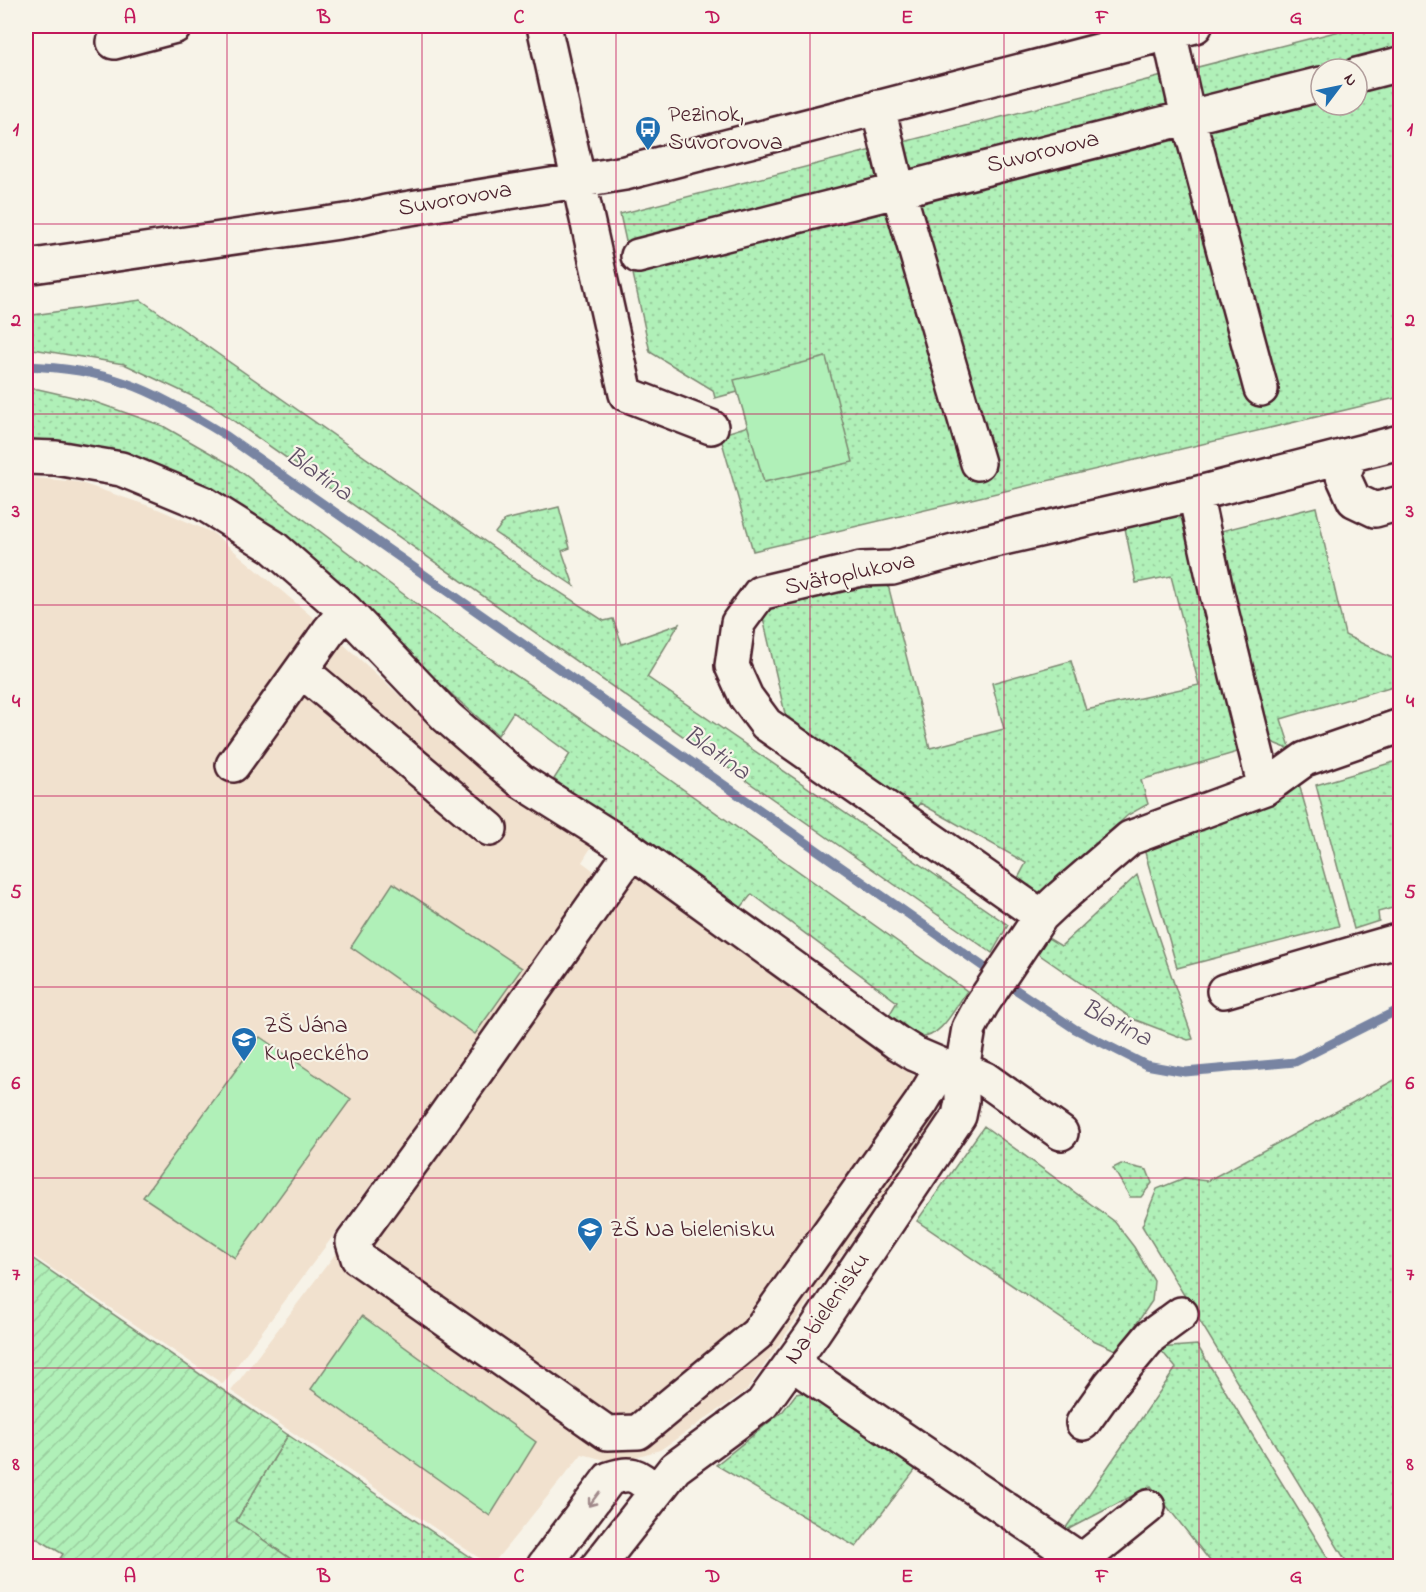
<svg xmlns="http://www.w3.org/2000/svg" width="1426" height="1592" font-family="'Indie Flower',sans-serif">
	<style>
		.built { fill: #f1e1ce }
		.grass { fill: url(#grass-dots); stroke: #7d8872; stroke-width: 1.5; fill-rule: evenodd }
		.park { fill: #b0f0b8; stroke: #7d8872; stroke-width: 1.5 }
		.garden { fill: url(#garden-furrows); stroke: #7d8872; stroke-width: 1.5 }
		.lines { fill: none; stroke-linecap: round; stroke-linejoin: round }
		.stream { stroke: #7884a2; stroke-width: 9 }
		.minor-casing { stroke: #4a1f2b; stroke-width: 38 }
		.minor { stroke: #f7f3e8; stroke-width: 33 }
		.oneway { stroke: #a0898a }
		.grid { fill: none; stroke: #c2185b; stroke-width: 1.5; stroke-opacity: 0.55 }
		.labels { text-anchor: middle; dominant-baseline: central; stroke-width: 4.5; stroke-linejoin: round; paint-order: stroke }
		.poi-label { font-size: 24px; fill: #4a1f2b; stroke: #f7f3e8; text-anchor: start }
		.street-label { font-size: 24px; fill: #4a1f2b; stroke: #f7f3e8 }
		.water-label { font-size: 26px; font-style: italic; fill: #615167; stroke: #f7f3e8 }
		.neatline { fill: none; stroke: #c2185b; stroke-width: 2 }
		.grid-label { font-size: 20px; text-anchor: middle; font-weight: bold; fill: #c2185b }
	</style>
	<defs>
		<pattern id="grass-dots" width="8" height="8" patternUnits="userSpaceOnUse" patternTransform="scale(1.5)"><rect width="8" height="8" fill="#b0f0b8"/><path d="M2 2h.1M6 6h.1" fill="none" stroke="#99cd9e" stroke-width="1.8" stroke-linecap="round"/></pattern>
		<pattern id="garden-furrows" width="10" height="10" patternUnits="userSpaceOnUse" patternTransform="scale(1.5)"><rect width="10" height="10" fill="#b0f0b8"/><path d="M-1 1l2-2M0 10L10 0M9 11l2-2" fill="none" stroke="#99cd9e"/></pattern>
	</defs>
	<rect width="100%" height="100%" fill="#f7f3e8"/>
	<filter id="ink" filterUnits="userSpaceOnUse"><feTurbulence type="fractalNoise" baseFrequency=".0167" numOctaves="2"/><feDisplacementMap in="SourceGraphic" scale="12" xChannelSelector="R" yChannelSelector="G"/><feConvolveMatrix kernelMatrix="1 2 1 2 8 2 1 2 1" color-interpolation-filters="sRGB"/></filter>
	<g filter="url(#ink)">
		<path class="built" d="M26,477L78,482L158,509L213,533L329,631L468,758L510,793L592,846L582,862L601,876L223,1384L26,1251Z
			M629,868L917,1078L906,1093L939,1116L747,1390L660,1450L624,1460L609,1461L582,1454L491,1566L231,1391Z"/>
		<path class="grass" d="M1359,26H1400V397L753,551L720,435L748,426L738,392L715,398L713,390L650,352L620,214ZM1321,69H1357V105H1321Z
			M141,300L530,573L604,621L613,619L622,644L679,624L647,677L1008,925L992,953L211,405L124,364L33,349L26,350V316Z
			M26,389H38L95,402L163,426L233,466L475,648L656,770L967,991C956,1006 940,1042 916,1037C906,1034 895,1026 885,1022L897,1002L752,894L735,915L554,779L570,754L513,712L498,735L415,662L369,611L303,557L104,450L26,438Z
			M559,507L570,548L562,551L574,586L495,533L505,520Z
			M1316,507L1345,635L1400,662V684L1281,719L1291,750L1276,744L1264,736L1221,531Z
			M1169,513C1182,517 1186,520 1192,532L1220,679L1241,751L1141,780L1148,804L1128,815L1040,894L1016,882L1026,863L920,803L916,808L786,718L761,609L764,600L887,581L930,748L1004,729L992,683L1071,661L1086,710L1199,685L1171,576L1136,583L1124,523Z
			M1400,760V906L1378,912L1379,921L1354,929L1316,785Z
			M1299,784L1339,926L1177,968L1141,838Z
			M1137,875L1193,1039L1188,1040L1133,1019L1037,953L1045,936L1061,946Z
			M1400,1077V1566H1349L1142,1226L1157,1189L1184,1178L1207,1181Z
			M984,1126L1114,1221L1134,1247L1154,1281L1152,1301L1118,1351L1093,1340L917,1221Z
			M1121,1164L1147,1170L1152,1183L1141,1197H1130L1113,1168Z
			M1197,1345L1333,1566H1214L1151,1486L1063,1532L1176,1368L1159,1348Z
			M806,1392L916,1469L856,1547L716,1465L783,1411L796,1394Z
			M288,1435L483,1566H301L236,1521Z"/>
		<path class="park" d="M826,357L853,462L764,482L734,380Z
			M393,883L522,968L475,1034L351,947Z
			M260,1037L351,1099L235,1258L143,1197Z
			M362,1316L536,1442L490,1516L311,1389Z"/>
		<path class="garden" d="M26,1254L288,1435L236,1521L301,1566H55L63,1554L26,1532Z"/>
		<g class="lines">
			<path class="stream" d="M26,366C58,367 95,372 126,383C161,395 193,416 225,435L1018,991L1075,1029L1146,1065L1185,1072L1295,1062L1400,1009"/>
			<defs>
				<path id="minor" d="M544,26L626,394L711,427
					M1169,32L1188,117L1261,389
					M114,42L175,26
					M1357,75L1400,64
					M878,107L898,190L978,463
					M638,256L1321,84
					M26,267L353,220L386,212L625,173L1195,26
					M1351,455L1343,476L1354,500L1375,510L1400,503
					M26,457L56,458L121,469L203,503L273,547L346,611L447,717L521,781L632,851L896,1042L915,1054L943,1066L962,1069L985,1079L1061,1133
					M1195,494L1216,590L1265,788
					M301,670L490,829
					M233,765L329,631L346,611
					M632,851L433,1133L353,1242L358,1258L607,1433L638,1432L757,1334L921,1103L943,1066
					M1041,916L766,724L746,697L732,666L738,623L760,593L861,569L892,568L986,542L1195,494L1400,442
					M1224,991L1400,940
					M792,1362L806,1373L1082,1561
					M1083,1423L1110,1385L1151,1336L1181,1314
					M544,1566L609,1479C634,1470 637,1476 656,1492
					M598,1566L675,1468L762,1404L811,1336L959,1116L962,1101V1069L969,1028L982,1004L1041,916L1059,899L1130,838L1265,788L1305,759L1400,726
					M1075,1566L1148,1507"/>
			</defs>
			<use href="#minor" class="minor-casing"/>
			<use href="#minor" class="minor"/>
		</g>
		<defs><path id="oneway-shaft" d="M-6 0H5M1.5-3L5.5 0L1.5 3" fill="none" stroke-width="1.6" stroke-linecap="round" stroke-linejoin="round" transform="scale(1.5)"/></defs>
		<use class="oneway" href="#oneway-shaft" transform="translate(594 1499) rotate(127)"/>
	</g>
	<path class="grid" d="M227,26V1566M422,26V1566M616,26V1566M810,26V1566M1004,26V1566M1199,26V1566M26,224H1400M26,414H1400M26,605H1400M26,796H1400M26,987H1400M26,1178H1400M26,1368H1400"/>
	<defs>
		<symbol id="bus-pin" viewBox="-11 -11 22 30"><path d="M0 17L-7.5 6A9.5 9.5 0 1 1 7.5 6Z" fill="#1f6fb2" stroke="#f7f3e8"/><path d="M-5-6H5V4H4V6H2V4H-2V6H-4V4H-5ZM-3.5-4V0h7V-4ZM-3.5 1.2v1.5H-2V1.2ZM2 1.2v1.5H3.5V1.2Z" fill="#fff"/></symbol>
		<symbol id="school-pin" viewBox="-11 -11 22 30"><path d="M0 17L-7.5 6A9.5 9.5 0 1 1 7.5 6Z" fill="#1f6fb2" stroke="#f7f3e8"/><path d="M0-5L7-2L0 1L-7-2ZM-4 1L0 2.5L4 1V4Q0 6-4 4Z" fill="#fff"/></symbol>
	</defs>
	<g fill-rule="evenodd">
		<use href="#bus-pin" x="633" y="114" width="30" height="40"/>
		<use href="#school-pin" x="229" y="1025" width="30" height="40"/>
		<use href="#school-pin" x="575" y="1215" width="30" height="40"/>
	</g>
	<g class="labels">
		<g class="poi-label">
			<text x="668" y="115">Pezinok,<tspan x="668" dy="28">Suvorovova</tspan></text>
			<text x="264" y="1026">ZŠ Jána<tspan x="264" dy="28">Kupeckého</tspan></text>
			<text x="610" y="1230">ZŠ Na bielenisku</text>
		</g>
		<g class="street-label">
			<text transform="translate(1043 153) rotate(-14)">Suvorovova</text>
			<text transform="translate(455 200) rotate(-10)">Suvorovova</text>
			<text transform="translate(850 575) rotate(-12)">Svätoplukova</text>
			<text transform="translate(828 1309) rotate(-55)">Na bielenisku</text>
		</g>
		<g class="water-label">
			<text transform="translate(318 475) rotate(35)">Blatina</text>
			<text transform="translate(716 754) rotate(35)">Blatina</text>
			<text transform="translate(1116 1024) rotate(27)">Blatina</text>
		</g>
	</g>
	<rect width="1426" height="1592" fill="none" stroke="#f7f3e8" stroke-width="66"/>
	<g transform="translate(1339 87) rotate(58)"><circle r="28" fill="#f7f3e8" stroke="#b29e9c" stroke-width="1.5"/>
	<path d="M0-4.5L10 22L0 15L-10 22Z" fill="#1f6fb2"/>
	<text y="-9" font-size="16" font-weight="bold" text-anchor="middle" fill="#4a1f2b">N</text>
	</g>
	<rect x="33" y="33" width="1360" height="1526" class="neatline"/>
	<g class="grid-label">
		<text x="130" y="23">A</text>
		<text x="324" y="23">B</text>
		<text x="519" y="23">C</text>
		<text x="713" y="23">D</text>
		<text x="907" y="23">E</text>
		<text x="1102" y="23">F</text>
		<text x="1296" y="23">G</text>
		<text x="16" y="135">1</text>
		<text x="1410" y="135">1</text>
		<text x="16" y="326">2</text>
		<text x="1410" y="326">2</text>
		<text x="16" y="517">3</text>
		<text x="1410" y="517">3</text>
		<text x="16" y="707">4</text>
		<text x="1410" y="707">4</text>
		<text x="16" y="898">5</text>
		<text x="1410" y="898">5</text>
		<text x="16" y="1089">6</text>
		<text x="1410" y="1089">6</text>
		<text x="16" y="1280">7</text>
		<text x="1410" y="1280">7</text>
		<text x="16" y="1470">8</text>
		<text x="1410" y="1470">8</text>
		<text x="130" y="1582">A</text>
		<text x="324" y="1582">B</text>
		<text x="519" y="1582">C</text>
		<text x="713" y="1582">D</text>
		<text x="907" y="1582">E</text>
		<text x="1102" y="1582">F</text>
		<text x="1296" y="1582">G</text>
	</g>
</svg>
